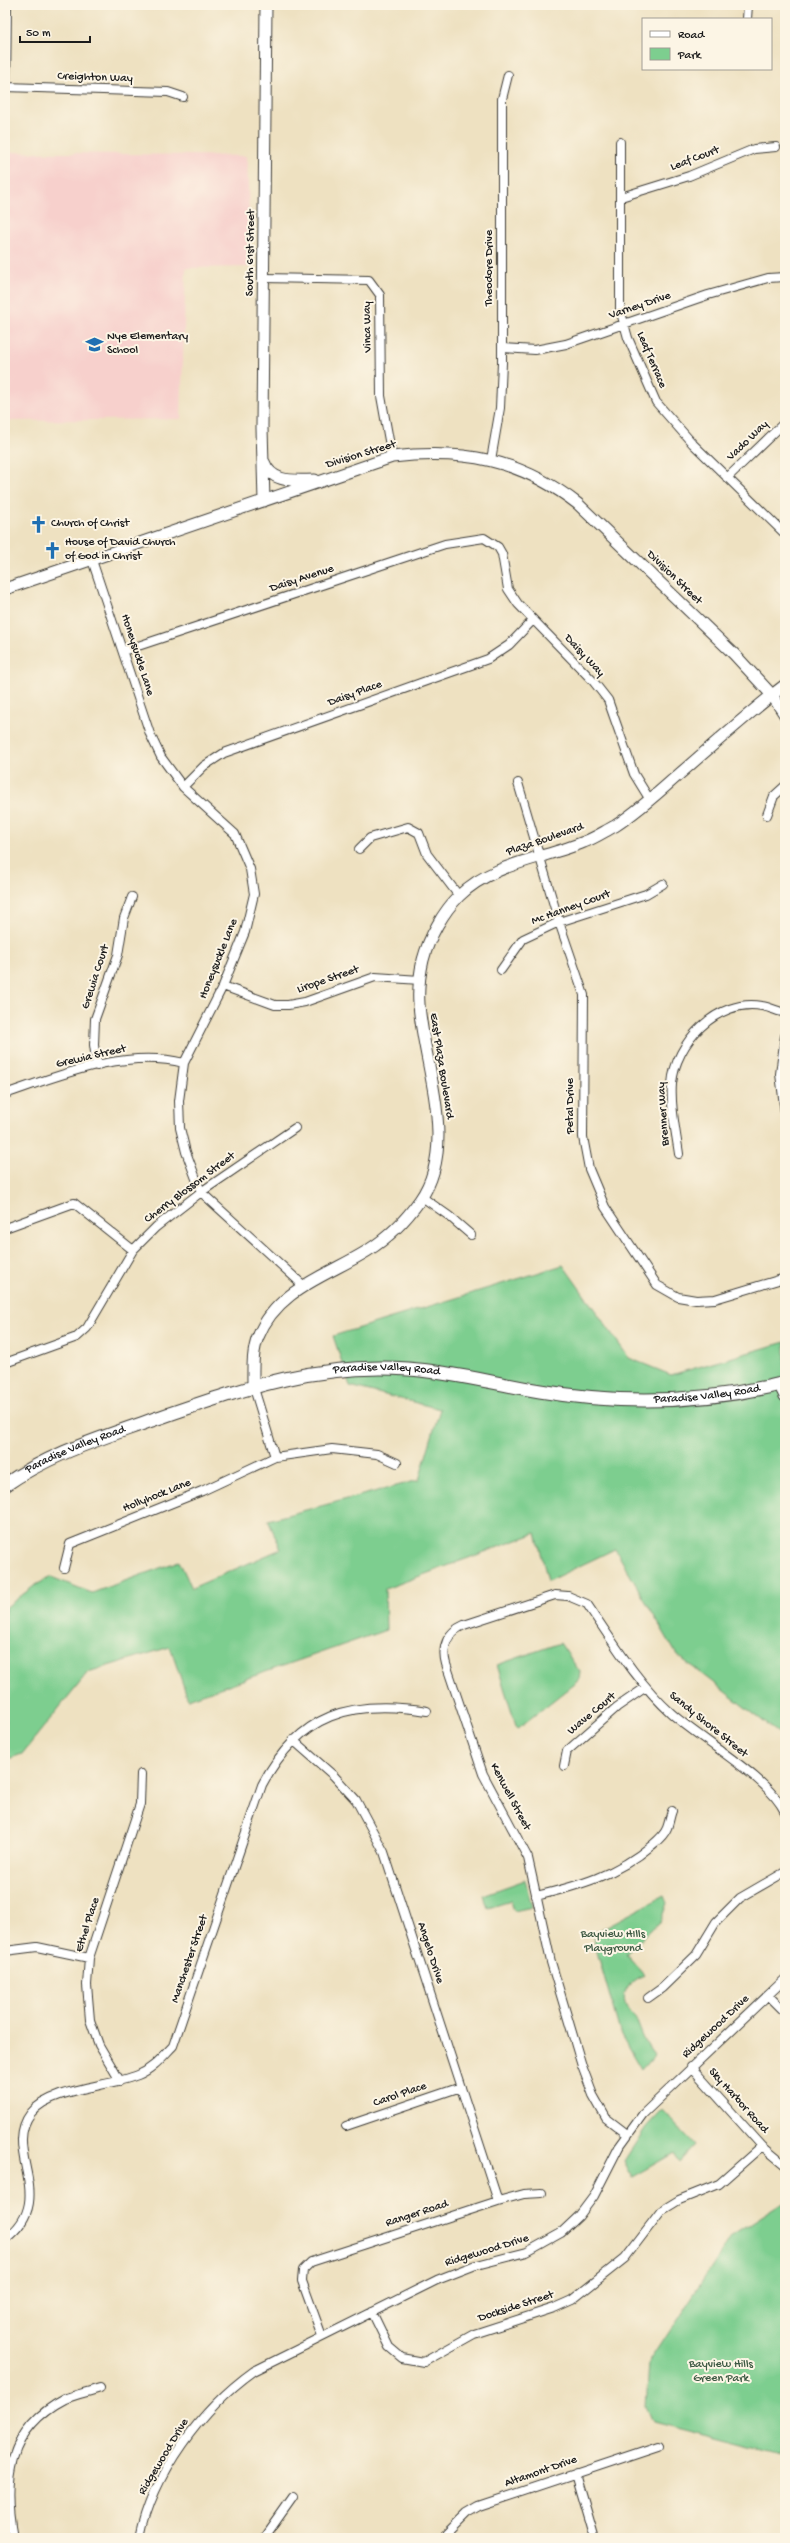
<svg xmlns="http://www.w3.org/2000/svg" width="790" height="2543" font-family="'Gochi Hand',sans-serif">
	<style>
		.built { fill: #f7d0cc }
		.green { fill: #7dce8f; stroke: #4c7556 }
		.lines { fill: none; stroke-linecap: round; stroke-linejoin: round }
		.street-casing { stroke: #3c3a35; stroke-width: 10 }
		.secondary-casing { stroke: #3c3a35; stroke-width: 13 }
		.primary-casing { stroke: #3c3a35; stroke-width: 15 }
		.street { stroke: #fff; stroke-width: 8 }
		.secondary { stroke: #fff; stroke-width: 11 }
		.primary { stroke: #fff; stroke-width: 13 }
		.labels { text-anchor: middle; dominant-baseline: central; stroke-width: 4; stroke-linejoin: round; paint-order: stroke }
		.street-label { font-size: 12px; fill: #1c1c1c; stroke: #fcf5e5 }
		.poi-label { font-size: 12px; fill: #1c1c1c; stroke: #fcf5e5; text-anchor: start }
		.park-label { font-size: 12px; fill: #3e5a44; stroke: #fcf5e5 }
	</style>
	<rect width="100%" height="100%" fill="#fcf5e5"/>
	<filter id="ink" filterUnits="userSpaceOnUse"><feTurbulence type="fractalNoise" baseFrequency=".025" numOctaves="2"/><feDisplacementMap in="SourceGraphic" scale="8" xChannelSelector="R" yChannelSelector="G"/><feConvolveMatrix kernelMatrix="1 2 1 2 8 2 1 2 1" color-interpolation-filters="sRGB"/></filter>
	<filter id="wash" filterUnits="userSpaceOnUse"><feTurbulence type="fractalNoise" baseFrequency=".012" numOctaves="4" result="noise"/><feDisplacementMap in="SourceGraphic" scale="16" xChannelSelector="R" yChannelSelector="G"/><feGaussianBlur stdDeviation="0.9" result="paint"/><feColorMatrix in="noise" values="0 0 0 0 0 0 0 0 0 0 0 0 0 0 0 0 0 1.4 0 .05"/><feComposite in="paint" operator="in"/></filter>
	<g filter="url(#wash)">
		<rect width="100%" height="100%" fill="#eee1c1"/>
		<path class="built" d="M5,152L247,156L251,267L186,268L181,419L5,421Z"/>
		<path class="green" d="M563,1265L629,1358L671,1375L785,1342V1738L677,1655L615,1549L548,1581L536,1533L385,1589L386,1630L188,1699L170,1647L88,1672L22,1754L5,1760V1608L34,1586L51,1577L92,1593L179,1561L192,1588L281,1549L268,1520L419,1480L440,1409L350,1386L333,1336Z
			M560,1643L580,1672L579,1680L517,1729L497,1665Z
			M525,1880L532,1907L514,1911L511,1901L488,1908L483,1895Z
			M664,1896L667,1903L661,1920L626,1954L645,1975C628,1980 617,1996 630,2013C632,2015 634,2015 636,2019C641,2032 645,2044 654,2055L641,2070L621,2036L592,1934Z
			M662,2110L694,2145L679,2161L674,2153L632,2177L624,2161L646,2127Z
			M785,2202V2456L653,2422L646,2406L649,2363L731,2237Z"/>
	</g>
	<g filter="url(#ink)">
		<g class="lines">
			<defs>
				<path id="street" d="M747,19L748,5
					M5,87L168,92L183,97
					M6,87L7,5
					M620,142V309L628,338L656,402L693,444L785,534
					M621,197L689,176L754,149L776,147
					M264,278L369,280L380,295L381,396L392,457
					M502,348L535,350L566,344L708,295L768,278L785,277
					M491,460L500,408L502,363V99L508,75
					M727,478L785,422
					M92,560L150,734L161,757L183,787L235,834L250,869L254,894L245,932L223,986L184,1063L179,1101L180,1128L186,1152L201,1192L303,1285
					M123,651L445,544L484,538L498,547L502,554L508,589L518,604L593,681L608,700L634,774L650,800
					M518,783L559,922L584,995L583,1137L589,1169L605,1207L657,1285L678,1297L696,1300L715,1299L785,1278
					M183,787L204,766L224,753L488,659L509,645L533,620
					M767,815L774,796L785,786
					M359,849L370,838L408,827L419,833L427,854L459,896
					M501,970L523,939L559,922L646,894L663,884
					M223,986L275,1005H288L305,1002L375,977L420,980
					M785,1036L780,1074L785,1113
					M97,1066L94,1045L95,1019L118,955L124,918L132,897
					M5,1094C61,1075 125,1048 184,1063
					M679,1154C676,1132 670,1107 672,1084C675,1043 717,998 762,1006C769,1007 777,1011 785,1013
					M422,1197L449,1216L471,1235
					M5,1228L74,1203L133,1250
					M5,1363L77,1337L87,1328L133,1250L156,1227L201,1192L295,1128
					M253,1385L275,1457
					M64,1568L70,1544L202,1491L275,1457L332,1449L377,1454L397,1463
					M293,1740L334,1776L356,1800L384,1852L498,2201
					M564,1766L567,1751L617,1707L646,1687
					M536,1896C578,1886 617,1875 651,1846C657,1841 664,1836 667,1828C669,1823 670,1816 672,1811
					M5,1951L37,1947L89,1958
					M768,1995L785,2012
					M648,1998L662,1988L696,1955L716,1922L740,1898L785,1872
					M691,2067L762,2146L785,2165
					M120,2081L99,2045L90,2020L87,1985L89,1958L140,1804L141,1774
					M346,2126L461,2087
					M627,2134L606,2118L593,2095L582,2066L551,1962L528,1858L483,1774L446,1664C441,1646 448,1632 464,1625L555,1595L568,1596L587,1604C613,1642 637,1682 671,1713C702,1741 767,1776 785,1812
					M5,2239C60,2198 1,2152 31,2113C50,2088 109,2087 138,2075C153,2069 163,2056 173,2046L262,1785C300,1713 351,1699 427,1711
					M372,2312L389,2347L402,2358L424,2362L474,2334L554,2308L572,2300L625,2258L661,2211L679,2200L719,2184L762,2146
					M322,2336L302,2281L303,2270L311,2262L498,2201L524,2194L542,2193
					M576,2473L595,2538
					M13,2538C2,2480 7,2429 65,2399C76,2394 89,2392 100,2388
					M140,2538C153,2473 201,2409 254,2371L437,2280L473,2266L527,2252L561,2233L579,2216L594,2196L619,2147L643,2114L785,1979
					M264,2538L293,2497
					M442,2538L467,2513L479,2506L659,2446"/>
				<path id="secondary" d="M264,462C272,484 295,480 315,480
					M264,501L262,428L266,5
					M5,589L392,457C464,449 520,459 578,504L734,654L772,695L785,715
					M779,1384L785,1396
					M253,1385C253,1369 252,1352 258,1337C277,1289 327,1276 367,1251C388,1238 406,1220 420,1200C459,1145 423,1064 419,1004C418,990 420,973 423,960C429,937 443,912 459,896C492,863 543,859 584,842C595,838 605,831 615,826C637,812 657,794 676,777C712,746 747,714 785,685"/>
				<g id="primary">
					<path id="s1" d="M5,1485C49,1454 99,1439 149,1421C237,1391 313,1362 408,1369C453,1372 496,1384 540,1391C622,1405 704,1403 785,1383"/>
				</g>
			</defs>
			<use href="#street" class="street-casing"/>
			<use href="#secondary" class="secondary-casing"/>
			<use href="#primary" class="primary-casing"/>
			<use href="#street" class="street"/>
			<use href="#secondary" class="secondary"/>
			<use href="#primary" class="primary"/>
		</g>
	</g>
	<defs>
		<symbol id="school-bare" viewBox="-9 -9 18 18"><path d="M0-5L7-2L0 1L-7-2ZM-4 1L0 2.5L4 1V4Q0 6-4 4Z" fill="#1f6fb2" stroke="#fcf5e5" stroke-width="2.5" paint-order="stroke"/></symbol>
		<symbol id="church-bare" viewBox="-9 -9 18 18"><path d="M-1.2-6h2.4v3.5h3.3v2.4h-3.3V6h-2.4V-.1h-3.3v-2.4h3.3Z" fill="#1f6fb2" stroke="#fcf5e5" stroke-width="2.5" paint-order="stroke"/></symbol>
	</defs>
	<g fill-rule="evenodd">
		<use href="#school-bare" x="82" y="332" width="25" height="25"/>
		<use href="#church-bare" x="26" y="512" width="25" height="25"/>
		<use href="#church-bare" x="40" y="538" width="25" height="25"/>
	</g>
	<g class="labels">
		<g class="street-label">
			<text transform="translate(95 78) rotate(2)">Creighton Way</text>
			<text transform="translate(695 159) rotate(-21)">Leaf Court</text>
			<text transform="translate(251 253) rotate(-89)">South 61st Street</text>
			<text transform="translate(490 268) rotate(-90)">Theodore Drive</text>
			<text transform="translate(640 306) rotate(-19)">Varney Drive</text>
			<text transform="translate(368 327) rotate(-91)">Vinca Way</text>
			<text transform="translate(651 360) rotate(67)">Leaf Terrace</text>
			<text transform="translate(748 441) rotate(-44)">Vado Way</text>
			<text transform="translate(361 455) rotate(-17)">Division Street</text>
			<text transform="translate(674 578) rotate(44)">Division Street</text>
			<text transform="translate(302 579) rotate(-18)">Daisy Avenue</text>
			<text transform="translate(137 655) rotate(72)">Honeysuckle Lane</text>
			<text transform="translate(584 656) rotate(47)">Daisy Way</text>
			<text transform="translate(355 694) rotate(-20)">Daisy Place</text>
			<text transform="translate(545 840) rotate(-19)">Plaza Boulevard</text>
			<text transform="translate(571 908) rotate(-20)">Mc Hanney Court</text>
			<text transform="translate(219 959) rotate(-68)">Honeysuckle Lane</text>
			<text transform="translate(96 977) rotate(-72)">Grewia Court</text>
			<text transform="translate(328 980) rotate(-19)">Lirope Street</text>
			<text transform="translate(91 1057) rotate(-13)">Grewia Street</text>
			<text transform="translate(441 1066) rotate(81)">East Plaza Boulevard</text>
			<text transform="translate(571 1106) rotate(-90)">Petal Drive</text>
			<text transform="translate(664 1114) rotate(-94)">Brenner Way</text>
			<text transform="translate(190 1188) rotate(-37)">Cherry Blossom Street</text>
			<text stroke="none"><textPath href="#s1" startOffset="403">Paradise Valley Road</textPath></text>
			<text stroke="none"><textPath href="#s1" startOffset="726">Paradise Valley Road</textPath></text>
			<text stroke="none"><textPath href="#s1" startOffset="79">Paradise Valley Road</textPath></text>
			<text transform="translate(157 1496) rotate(-22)">Hollyhock Lane</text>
			<text transform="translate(592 1714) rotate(-40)">Wave Court</text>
			<text transform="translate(708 1725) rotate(39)">Sandy Shore Street</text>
			<text transform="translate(510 1797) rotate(62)">Kenwell Street</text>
			<text transform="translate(88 1925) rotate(-72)">Ethel Place</text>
			<text transform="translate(430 1953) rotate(72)">Angelo Drive</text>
			<text transform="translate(190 1959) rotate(-71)">Manchester Street</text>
			<text transform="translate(716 2027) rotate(-43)">Ridgewood Drive</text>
			<text transform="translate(400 2095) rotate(-19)">Carol Place</text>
			<text transform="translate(738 2101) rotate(48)">Sky Harbor Road</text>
			<text transform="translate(417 2214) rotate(-18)">Ranger Road</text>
			<text transform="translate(487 2251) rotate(-17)">Ridgewood Drive</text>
			<text transform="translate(516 2307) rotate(-18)">Dockside Street</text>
			<text transform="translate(164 2457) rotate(-59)">Ridgewood Drive</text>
			<text transform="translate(541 2472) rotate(-19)">Altamont Drive</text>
		</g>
		<g class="poi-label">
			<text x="107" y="337">Nye Elementary<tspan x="107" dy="14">School</tspan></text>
			<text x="51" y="524">Church of Christ</text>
			<text x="65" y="543">House of David Church<tspan x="65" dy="14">of God in Christ</tspan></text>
		</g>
		<g class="park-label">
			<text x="613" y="1935">Bayview HIlls<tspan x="613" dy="14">Playground</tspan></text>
			<text x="721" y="2365">Bayview Hills<tspan x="721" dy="14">Green Park</tspan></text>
		</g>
	</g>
	<rect width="790" height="2543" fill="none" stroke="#fcf5e5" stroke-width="20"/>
	<rect x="642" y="18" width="130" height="52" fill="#fcf5e5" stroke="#a29e95"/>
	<rect x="650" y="31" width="20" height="6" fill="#ffffff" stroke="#a29e95"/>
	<text x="678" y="38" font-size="12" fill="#1c1c1c">Road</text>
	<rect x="650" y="48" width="20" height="12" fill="#7dce8f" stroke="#a29e95"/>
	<text x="678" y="58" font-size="12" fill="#1c1c1c">Park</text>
	<path d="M20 36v6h70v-6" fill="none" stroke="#1c1c1c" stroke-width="2"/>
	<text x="26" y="36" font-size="12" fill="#1c1c1c" stroke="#fcf5e5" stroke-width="3" paint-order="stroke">50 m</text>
</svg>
